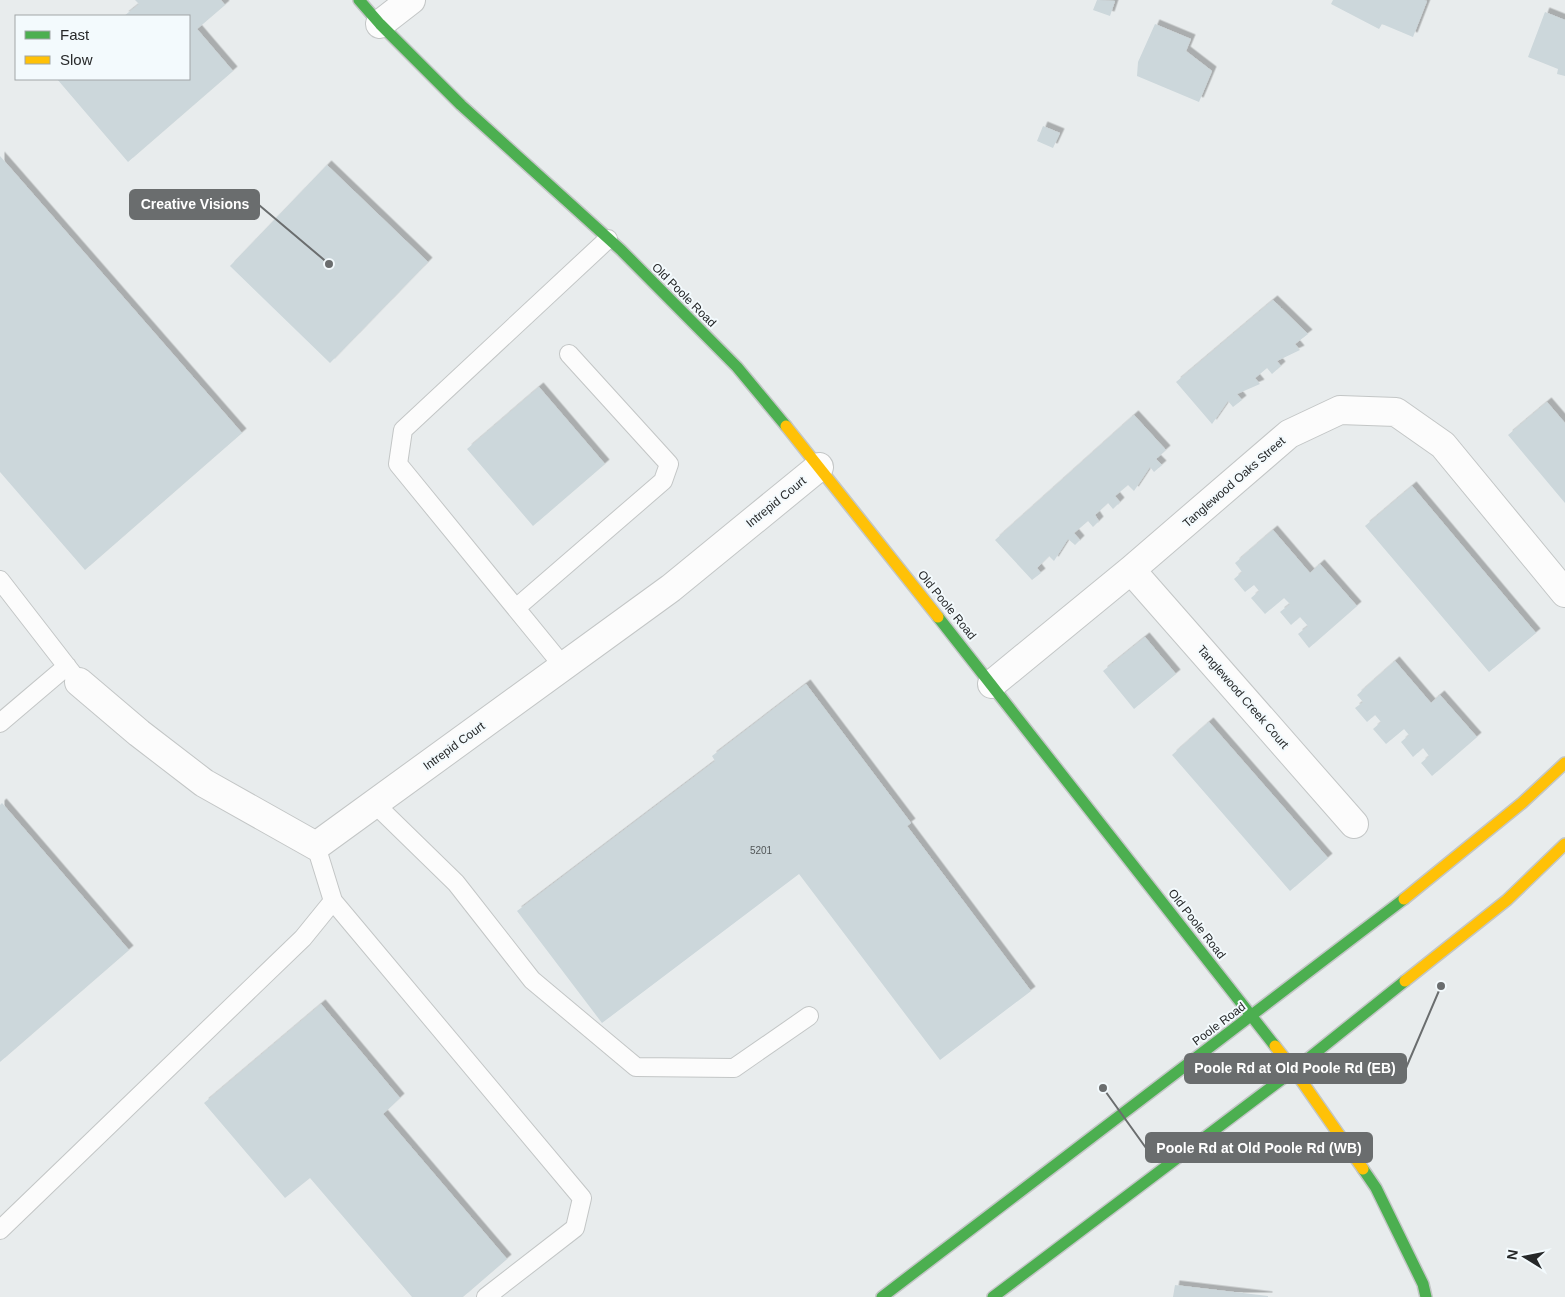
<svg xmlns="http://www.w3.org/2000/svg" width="1565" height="1297" font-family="Arial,sans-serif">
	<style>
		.building { fill: #ccd7db; filter: url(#shadow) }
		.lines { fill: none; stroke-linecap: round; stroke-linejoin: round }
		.lane-casing { stroke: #c3c6c6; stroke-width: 20 }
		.street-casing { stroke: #c3c6c6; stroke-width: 30 }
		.fast-casing { stroke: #c3c6c6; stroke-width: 14 }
		.slow-casing { stroke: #c3c6c6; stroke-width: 14 }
		.lane { stroke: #fcfcfc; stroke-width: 18 }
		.street { stroke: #fcfcfc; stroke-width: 28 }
		.fast { stroke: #4caf50; stroke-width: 11 }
		.slow { stroke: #ffc107; stroke-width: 11 }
		.labels { text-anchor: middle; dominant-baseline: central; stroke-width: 4; stroke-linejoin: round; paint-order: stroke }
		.number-label { font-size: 10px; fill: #515657 }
		.street-label { font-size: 12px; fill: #262829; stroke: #f3fafd }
		.leader { fill: none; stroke: #6a6d6e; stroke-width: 2 }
		.callout-dot { fill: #6a6d6e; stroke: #f3fafd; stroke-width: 2 }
		.callout { fill: #6a6d6e; stroke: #6a6d6e; stroke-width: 2 }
		.callout-label { font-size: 14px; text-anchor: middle; font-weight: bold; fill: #fff }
	</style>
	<defs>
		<filter id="shadow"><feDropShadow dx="4.5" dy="-4.5" stdDeviation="0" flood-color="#0004"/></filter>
	</defs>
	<rect width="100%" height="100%" fill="#e8eced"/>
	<path class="building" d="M135,0H221L225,5L197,29L233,71L128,162L57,79H189V16H124L139,4Z
		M1097,0L1115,1L1110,16L1093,10Z
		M1333,0H1424L1427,1L1413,37L1382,24L1379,29L1331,4Z
		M1545,12L1565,20V76L1557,74L1558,69L1528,57Z
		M1155,24L1191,39L1186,51L1212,71L1199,102L1137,76L1138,62Z
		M1043,126L1060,133L1053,148L1037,141Z
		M0,156L242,433L85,570L0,472Z
		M327,165L428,262L330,363L230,266Z
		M1273,300L1308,334L1295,344L1300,350L1277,361L1281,366L1272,374L1267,368L1255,378L1260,384L1237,394L1242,400L1233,407L1228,401L1212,424L1176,382Z
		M539,387L605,464L533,526L467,449Z
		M1547,402L1565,423V503L1508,435Z
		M1134,415L1166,450L1156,459L1162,465L1154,472L1150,467L1134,491L1128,485L1115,496L1120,502L1113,509L1108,503L1095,515L1099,521L1093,527L1088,521L1074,533L1080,540L1075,545L1068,539L1054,561L1049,556L1037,568L1041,573L1032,580L995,540Z
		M1412,486L1536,633L1489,672L1365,526Z
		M1273,530L1310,573L1320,564L1357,606L1309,648L1298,634L1308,626L1300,617L1291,625L1280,612L1290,604L1284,598L1265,614L1251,598L1259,591L1254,585L1245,592L1234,579L1242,572L1235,563Z
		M1145,637L1176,674L1134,709L1103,671Z
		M1395,661L1431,703L1440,695L1477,737L1432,776L1421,763L1429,756L1423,748L1413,757L1401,742L1409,735L1404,729L1386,744L1373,729L1381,722L1375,715L1367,722L1355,708L1363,702L1357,695Z
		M806,684L911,823L907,826L1031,991L940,1060L799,874L602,1023L517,911L715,761L712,756Z
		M1209,722L1328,858L1290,891L1172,755Z
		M2,803L129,950L0,1062V805Z
		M321,1004L400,1098L383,1114L507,1259L463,1297H412L310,1178L285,1198L204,1103Z
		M1175,1285L1268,1296V1297H1173Z"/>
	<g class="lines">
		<defs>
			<path id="lane" d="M0,580L79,682
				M516,608L663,481L669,464L569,354
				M563,666L398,464L403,430L608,239
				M0,723L67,666
				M375,804L456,883L532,980L636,1067L734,1068L809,1016
				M316,846L333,901L582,1198L575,1228L486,1297
				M0,1230L303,938L333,901"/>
			<path id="street" d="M380,24L411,0
				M1131,570L1354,824
				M79,682L139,733L204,783L316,846L671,588L819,467
				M992,684L1131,570L1289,434L1340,410L1396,412L1443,445L1565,593"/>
			<path id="fast" d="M359,0L380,24L461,105L621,250L737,367L786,426
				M938,617L1275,1046
				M1363,1169L1376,1188L1423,1284L1426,1297
				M882,1297L1404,899
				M993,1297L1294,1070L1405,981"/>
			<path id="slow" d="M786,426L938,617
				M1404,899L1522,803L1565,763
				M1405,981L1507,900L1565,844
				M1275,1046L1294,1070L1363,1169"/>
		</defs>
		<use href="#lane" class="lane-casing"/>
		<use href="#street" class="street-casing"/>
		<use href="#fast" class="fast-casing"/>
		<use href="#slow" class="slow-casing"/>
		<use href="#lane" class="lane"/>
		<use href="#street" class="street"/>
		<use href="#fast" class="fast"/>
		<use href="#slow" class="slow"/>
	</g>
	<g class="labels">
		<g class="number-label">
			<text x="761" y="850">5201</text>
		</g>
		<g class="street-label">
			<text transform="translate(684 295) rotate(45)">Old Poole Road</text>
			<text transform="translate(1234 482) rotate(-41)">Tanglewood Oaks Street</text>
			<text transform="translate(776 502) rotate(-39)">Intrepid Court</text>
			<text transform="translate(947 605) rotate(51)">Old Poole Road</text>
			<text transform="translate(1243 697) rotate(49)">Tanglewood Creek Court</text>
			<text transform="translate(454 746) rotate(-36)">Intrepid Court</text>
			<text transform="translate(1197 924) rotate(52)">Old Poole Road</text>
			<text transform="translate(1219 1024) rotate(-37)">Poole Road</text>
		</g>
	</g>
	<path class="leader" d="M329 264L259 205M1441 986L1406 1068M1103 1088L1146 1148"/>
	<g class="callout-dot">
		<circle cx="329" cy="264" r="5"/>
		<circle cx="1441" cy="986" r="5"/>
		<circle cx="1103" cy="1088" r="5"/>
	</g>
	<g class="callout">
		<rect x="130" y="190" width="129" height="29" rx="5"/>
		<rect x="1185" y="1054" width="221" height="29" rx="5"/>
		<rect x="1146" y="1133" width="226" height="29" rx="5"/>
	</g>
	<g class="callout-label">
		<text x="195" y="209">Creative Visions</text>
		<text x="1295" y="1073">Poole Rd at Old Poole Rd (EB)</text>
		<text x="1259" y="1153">Poole Rd at Old Poole Rd (WB)</text>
	</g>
	<rect x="15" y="15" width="175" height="65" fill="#f3fafd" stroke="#a1a6a8"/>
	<rect x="25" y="31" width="25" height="8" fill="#4caf50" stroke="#a1a6a8"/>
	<text x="60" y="40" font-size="15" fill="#262829">Fast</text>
	<rect x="25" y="56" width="25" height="8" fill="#ffc107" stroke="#a1a6a8"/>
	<text x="60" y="65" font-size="15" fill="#262829">Slow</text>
	<g transform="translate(1525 1257) rotate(280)" stroke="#f3fafd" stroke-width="4" paint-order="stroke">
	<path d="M0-4L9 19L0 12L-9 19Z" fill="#262829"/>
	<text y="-8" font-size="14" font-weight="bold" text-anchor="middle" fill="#262829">N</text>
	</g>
</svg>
